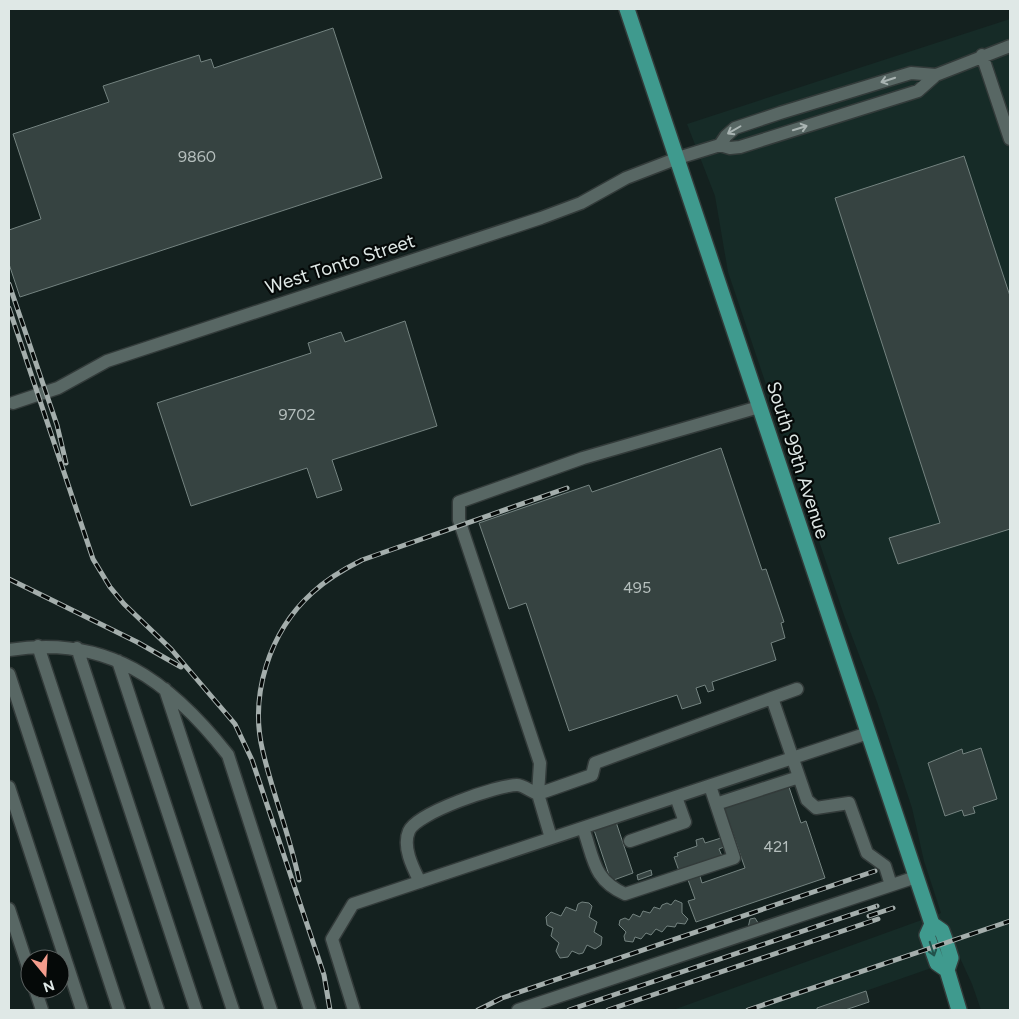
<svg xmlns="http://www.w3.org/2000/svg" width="1019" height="1019" font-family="Figtree,sans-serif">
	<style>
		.built { fill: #162b27 }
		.building { fill: #364341; stroke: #748380 }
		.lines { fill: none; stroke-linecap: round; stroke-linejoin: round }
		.minor-casing { stroke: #333b3a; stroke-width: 15 }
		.major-casing { stroke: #333b3a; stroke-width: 18 }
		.minor { stroke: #586764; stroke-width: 12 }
		.major { stroke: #3f9a8e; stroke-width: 15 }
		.rail-casing { stroke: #a4aeac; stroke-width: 5 }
		.rail { stroke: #050908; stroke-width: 3; stroke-dasharray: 9; stroke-linecap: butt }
		.oneway { stroke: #a9b4b2 }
		.oneway2 { stroke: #22524b }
		.labels { text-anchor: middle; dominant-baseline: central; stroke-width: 4.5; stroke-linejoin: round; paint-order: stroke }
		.number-label { font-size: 16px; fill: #b5bfbd }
		.street-label { font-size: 19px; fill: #dfe8e6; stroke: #050908 }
	</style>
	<rect width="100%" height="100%" fill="#14211f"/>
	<path class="built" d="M1010,19V1010H981L972,984L960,958L817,1008V1010H673L941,913L924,861L912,808L877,702L845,618L728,272L715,196L687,124Z"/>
	<path class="building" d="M333,28L382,178L20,297L9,264V230L41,219L13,134L109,102L103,86L199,55L201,62L211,59L214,68Z
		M964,156L1010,296V529L898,564L889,538L940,523L835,198Z
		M405,321L437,426L332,460L342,490L317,498L307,468L191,506L157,403L311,353L308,343L341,332L345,342Z
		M721,448L762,570L766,569L784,622L781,623L785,638L771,643L776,660L712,682L714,690L708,692L705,685L696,688L701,703L682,709L677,695L569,731L526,603L509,609L479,523L589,485L592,492Z
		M981,748L997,799L973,807L975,813L964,816L962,810L945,816L928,763L962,749L963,754Z
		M788,784L801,823L806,821L825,878L696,922L688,901L695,899L687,877L699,873L702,883L745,868L723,806Z
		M615,819L633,873L611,881L593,827Z
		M703,838L705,843L721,838L724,847L719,849L722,856L679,871L674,857L678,856L677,853L697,846L696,840Z
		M651,870L652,875L638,880L637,875Z
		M675,900L682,903V913L688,919L685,924L677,923L675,927L667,926L662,932L656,929L651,935L646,933L641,939L635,937L633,942L625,941L624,936L626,932L619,925L620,920L625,918L629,920L633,914L640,917L643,911L650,913L654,907L660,909L662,905L667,903L671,905Z
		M582,902L589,903L592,906L589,917L597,922L594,932L602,937L601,945L595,949L587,945L583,953L579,954L572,951L568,957L560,958L556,951L559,943L551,936L553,928L547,925L546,917L551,912L561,916L566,907L576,911L578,904Z
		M755,918L760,926L748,928L750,919Z
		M866,991L869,1002L845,1010H817V1008Z"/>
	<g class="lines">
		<defs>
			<path id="minor" d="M982,55L1010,139
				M720,145L726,136L735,128L780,113L911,73L936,75
				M13,403L58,388L107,361L541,218L581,203L626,178L678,158L720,145L730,148L740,147L918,91L936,75L1010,46
				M38,646L158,1010
				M77,648L196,1010
				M9,650C107,634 170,681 228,755L310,1010
				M118,661L233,1010
				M9,674L119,1010
				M165,689L271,1010
				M772,698L797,689
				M9,787L82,1010
				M716,804L799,777
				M583,828C594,859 593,880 625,894L734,858L710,786
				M551,838L538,794L592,775L595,763L772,698L807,800L816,808L849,803L867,853L885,866L891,885
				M630,841L685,822L676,797
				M420,882C413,868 402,847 409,831C416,813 498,785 517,785C523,785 532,792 538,794L540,763L459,520V502L583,458L759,407
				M9,909L30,973
				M35,989L42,1010
				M354,1010L332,939L353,904L868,733
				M518,1010L916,877"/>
			<path id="major" d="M627,9L932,924L942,931L946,942L951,958L947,970L959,1010
				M932,924L927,935L937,963L947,970"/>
		</defs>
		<use href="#minor" class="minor-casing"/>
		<use href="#major" class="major-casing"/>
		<use href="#minor" class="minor"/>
		<use href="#major" class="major"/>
		<defs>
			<path id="rail" d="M9,284L57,425L66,463
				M9,308L93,559L110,587L124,604L171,649L235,724L252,760L324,975L330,1010
				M9,579L137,642L181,667
				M299,880C290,836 273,795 263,752C249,696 269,632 312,593C327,579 344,569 362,560L567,488
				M869,916L893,908
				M478,1010L502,998L875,871
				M569,1010L877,906
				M608,1010L878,919
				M748,1010L1010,921"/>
		</defs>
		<use href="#rail" class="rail-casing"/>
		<use href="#rail" class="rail"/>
	</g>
	<defs><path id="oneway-shaft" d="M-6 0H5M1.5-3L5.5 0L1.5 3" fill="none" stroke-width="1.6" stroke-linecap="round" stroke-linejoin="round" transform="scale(1.25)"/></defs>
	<g class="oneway">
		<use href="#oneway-shaft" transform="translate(888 80) rotate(162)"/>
		<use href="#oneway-shaft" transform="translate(800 128) rotate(-17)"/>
		<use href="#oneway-shaft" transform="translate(734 130) rotate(150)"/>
	</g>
	<use class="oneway2" href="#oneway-shaft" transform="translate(932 949) rotate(72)"/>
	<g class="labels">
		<g class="number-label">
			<text x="197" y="156">9860</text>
			<text x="297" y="414">9702</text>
			<text x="637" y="587">495</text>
			<text x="776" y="846">421</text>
		</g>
		<g class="street-label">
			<text transform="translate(340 264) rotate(-18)">West Tonto Street</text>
			<text transform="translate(798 460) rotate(72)">South 99th Avenue</text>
		</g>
	</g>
	<rect width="1019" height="1019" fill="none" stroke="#dfe8e6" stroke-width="20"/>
	<g transform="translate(45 974) rotate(162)"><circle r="24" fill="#050908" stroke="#5c6261"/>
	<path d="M0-4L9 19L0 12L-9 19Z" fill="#f49d8d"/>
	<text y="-8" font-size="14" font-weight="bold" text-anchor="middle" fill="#dfe8e6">N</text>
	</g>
</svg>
